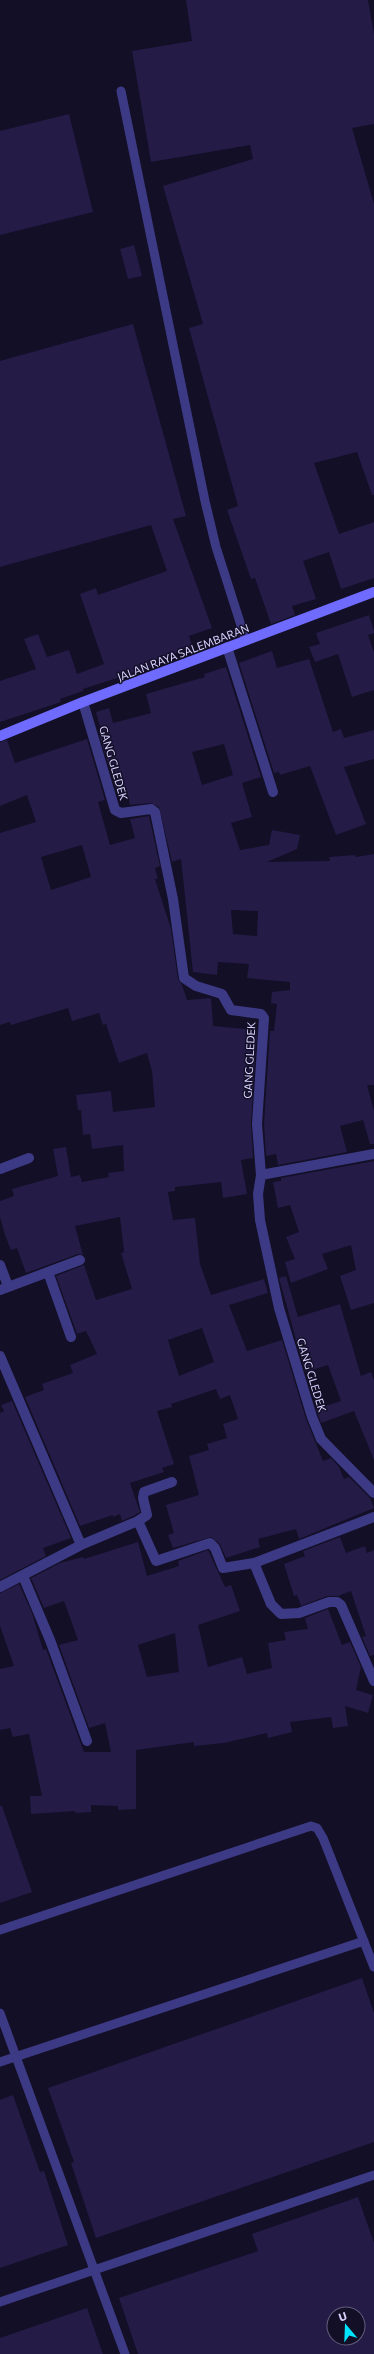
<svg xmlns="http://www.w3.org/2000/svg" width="374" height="2354" font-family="Commissioner,sans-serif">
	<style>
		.building { fill: #241b47; fill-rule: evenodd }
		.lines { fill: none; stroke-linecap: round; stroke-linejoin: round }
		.lane { stroke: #3d3a85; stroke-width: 9 }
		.street { stroke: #3d3a85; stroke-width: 10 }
		.secondary { stroke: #6f6bff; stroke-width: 10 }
		.labels { text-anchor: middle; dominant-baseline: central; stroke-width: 3; stroke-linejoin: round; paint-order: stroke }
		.street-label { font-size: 11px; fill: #d9d4ff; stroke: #130f26 }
	</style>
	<rect width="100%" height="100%" fill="#130f26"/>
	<path class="building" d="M186,0H368L374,34V124L352,128L374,204V495H372L357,452L314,463L339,534L374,522V578L341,589L329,552L303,561L316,599L292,606L295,615L271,624L255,578L251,579L227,510L238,506L189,328L203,324L163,186L253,159L250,145L151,162L132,51L192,41Z
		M69,114L93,212L0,235V131Z
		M134,245L142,276L128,279L120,249Z
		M133,324L186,516L173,519L212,628L189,636L193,648L161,658L163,663L83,689V691L60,699L61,702L0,722V681L36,669L24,639L38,634L47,657L69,650L77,674L104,664L80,594L96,588L98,595L167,571L151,525L0,567V361Z
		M369,615L374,631V633L368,635L374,652V690L352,697L338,654L315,662L309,647L320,644L316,633Z
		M272,651L277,668L309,659L333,732L341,729L344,738L374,730V759L344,767L366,824L336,835L310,766L280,775L279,772L274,773L239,663Z
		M226,667L261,777L242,783L252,817L231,823L240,850L269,845L272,830L300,835L297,849L267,862L330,861L329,857L355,855L356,857L374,854V1085H367L374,1111V1144H370L363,1120L340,1126L347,1152L278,1165L276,1154L266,1156L264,1124L270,1031H274L277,1004L271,1003L272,992L290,990V982L247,978L249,964L218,962L217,975L193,972L181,859L172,862L159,807L150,803L130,805L127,793L118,796L99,735L102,734L96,712L109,708L113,723L151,713L146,694L205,677L204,674ZM224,744L233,775L202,785L192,752ZM231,910L258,911L257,936L233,934Z
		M87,739L105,800L98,802L110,845L135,838L130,819L149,816L160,866L155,868L158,879H155L171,929L178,979L182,985L187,1000L211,998L213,1026L257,1030L251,1124L253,1158L241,1160L247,1194L223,1198L221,1182L175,1187V1191L168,1192L173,1220L195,1218L200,1264L211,1295L264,1279L268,1293L229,1305L247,1351L282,1340L306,1419L323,1461L331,1458L339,1467L344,1479L349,1477L370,1498L374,1508L299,1539L296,1529L258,1539L260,1547L226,1558L220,1544L211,1537L173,1548L168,1535L174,1533L166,1505L199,1495L189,1456L209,1450L207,1444L227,1438L223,1424L238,1419L230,1395L220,1399L216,1389L171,1404L172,1407L157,1411L174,1464L162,1468L164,1472L130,1483L140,1512L135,1515L122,1521L120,1514L113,1517V1515L80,1526L25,1397L44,1390L42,1384L73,1373L70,1365L97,1354L86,1331L77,1334L56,1276L84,1265L96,1300L132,1289L121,1253L124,1252L120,1217L75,1226L83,1255L78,1254L26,1273L17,1248L11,1250L5,1235L0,1217V1201L14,1196L12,1189L58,1176L53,1149L66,1147L71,1177L80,1175L82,1182L109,1177L108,1173L124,1171L123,1145L92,1149L90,1134L83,1135L81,1110H78L76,1095L111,1091L113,1112L155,1107L152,1071L147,1053L119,1063L106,1024L103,1025L99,1013L72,1021L68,1008L11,1025L10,1022L0,1025V833L36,822L27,795L0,806V742L7,740L15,763ZM82,845L91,877L51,890L41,857ZM202,1328L214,1362L179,1376L168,1340Z
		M374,1161V1303L351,1310L340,1276L356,1270L351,1245L322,1254L328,1269L291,1283L285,1262L295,1259L286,1237L299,1232L290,1205L278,1208L273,1182L281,1181V1178Z
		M286,1276L298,1317L340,1304L361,1376L371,1372L374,1380V1460L354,1411L321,1423L316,1409L341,1401L328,1365L305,1372L279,1278Z
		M12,1401L71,1538L43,1548L46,1556L0,1580V1413L4,1411L1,1405Z
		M340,1537L346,1553L365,1546L367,1553L374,1550V1655L370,1656L362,1637L366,1636L351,1591L338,1596H327L301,1606L297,1595L294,1596L284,1564L305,1556L303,1551Z
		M138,1542L147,1576L179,1566L178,1561L208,1550L225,1587L231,1585L240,1611L198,1625L208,1667L242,1657L247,1674L272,1668L268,1643L286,1640L284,1632L308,1629L305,1618L328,1609L342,1645L350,1642L361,1667L356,1690L373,1695L368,1713L345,1706L348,1726L333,1728L331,1717L290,1722L292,1732L268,1738L267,1733L224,1743L194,1746V1742L136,1750V1809L118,1810V1806L91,1805V1812L75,1813V1811L31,1814L30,1796H42L29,1734L13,1737L10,1728L0,1730V1669L14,1666L0,1626V1593L19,1584L32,1613L43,1650L46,1649L84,1752H111L105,1723L89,1728L59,1645L78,1640L64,1601L44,1608L31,1578L60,1563L83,1557L84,1559ZM175,1633L179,1672L147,1677L138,1645Z
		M0,1806H2L32,1892L0,1903Z
		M362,1978L374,2013V2142L96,2238L71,2163L74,2162L48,2088Z
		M13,2095L40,2172L44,2171L68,2245L0,2268V2100Z
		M358,2197L374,2243V2354H138L119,2298L258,2251L252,2234ZM334,2314H358V2338H334Z
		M87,2308L103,2354H0V2338Z"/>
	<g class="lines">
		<path class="lane" d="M121,91L205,501L216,547L246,641
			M0,1930L311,1826L317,1828L323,1838L374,1967
			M0,2013L125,2354
			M0,2062L364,1941
			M0,2302L374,2175"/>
		<path class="street" d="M227,647L273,792
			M83,702L115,810L121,813L151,809L155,812L173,899L184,978L196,986L222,994L231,1010L261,1014L264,1018L257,1124L261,1175L258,1194L260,1220L279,1308L312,1417L321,1439L374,1493
			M0,1169L29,1158
			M261,1175L374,1154
			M0,1265L8,1286
			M48,1272L71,1337
			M0,1290L80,1260
			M0,1356L81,1545L138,1521L156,1561L210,1543L215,1548L223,1568L254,1563L271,1604L281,1614L299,1613L329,1602H337L341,1605L374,1681
			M138,1521L147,1515L143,1498L144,1492L172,1482
			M254,1563L374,1517
			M23,1576L50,1640L87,1741
			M0,1587L81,1545"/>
		<path class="secondary" d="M0,736L83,702L374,592"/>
	</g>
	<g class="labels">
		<g class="street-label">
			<text transform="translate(183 652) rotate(-21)">JALAN RAYA SALEMBARAN</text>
			<text transform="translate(114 763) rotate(74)">GANG GLEDEK</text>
			<text transform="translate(249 1060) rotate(-87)">GANG GLEDEK</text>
			<text transform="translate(312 1375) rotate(73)">GANG GLEDEK</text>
		</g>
	</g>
	<g transform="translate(346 2326) rotate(341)"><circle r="19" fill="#130f26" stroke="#625e7d"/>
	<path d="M0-3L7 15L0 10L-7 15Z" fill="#00e5ff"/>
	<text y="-6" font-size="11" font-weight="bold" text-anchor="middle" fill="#d9d4ff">U</text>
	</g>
</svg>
